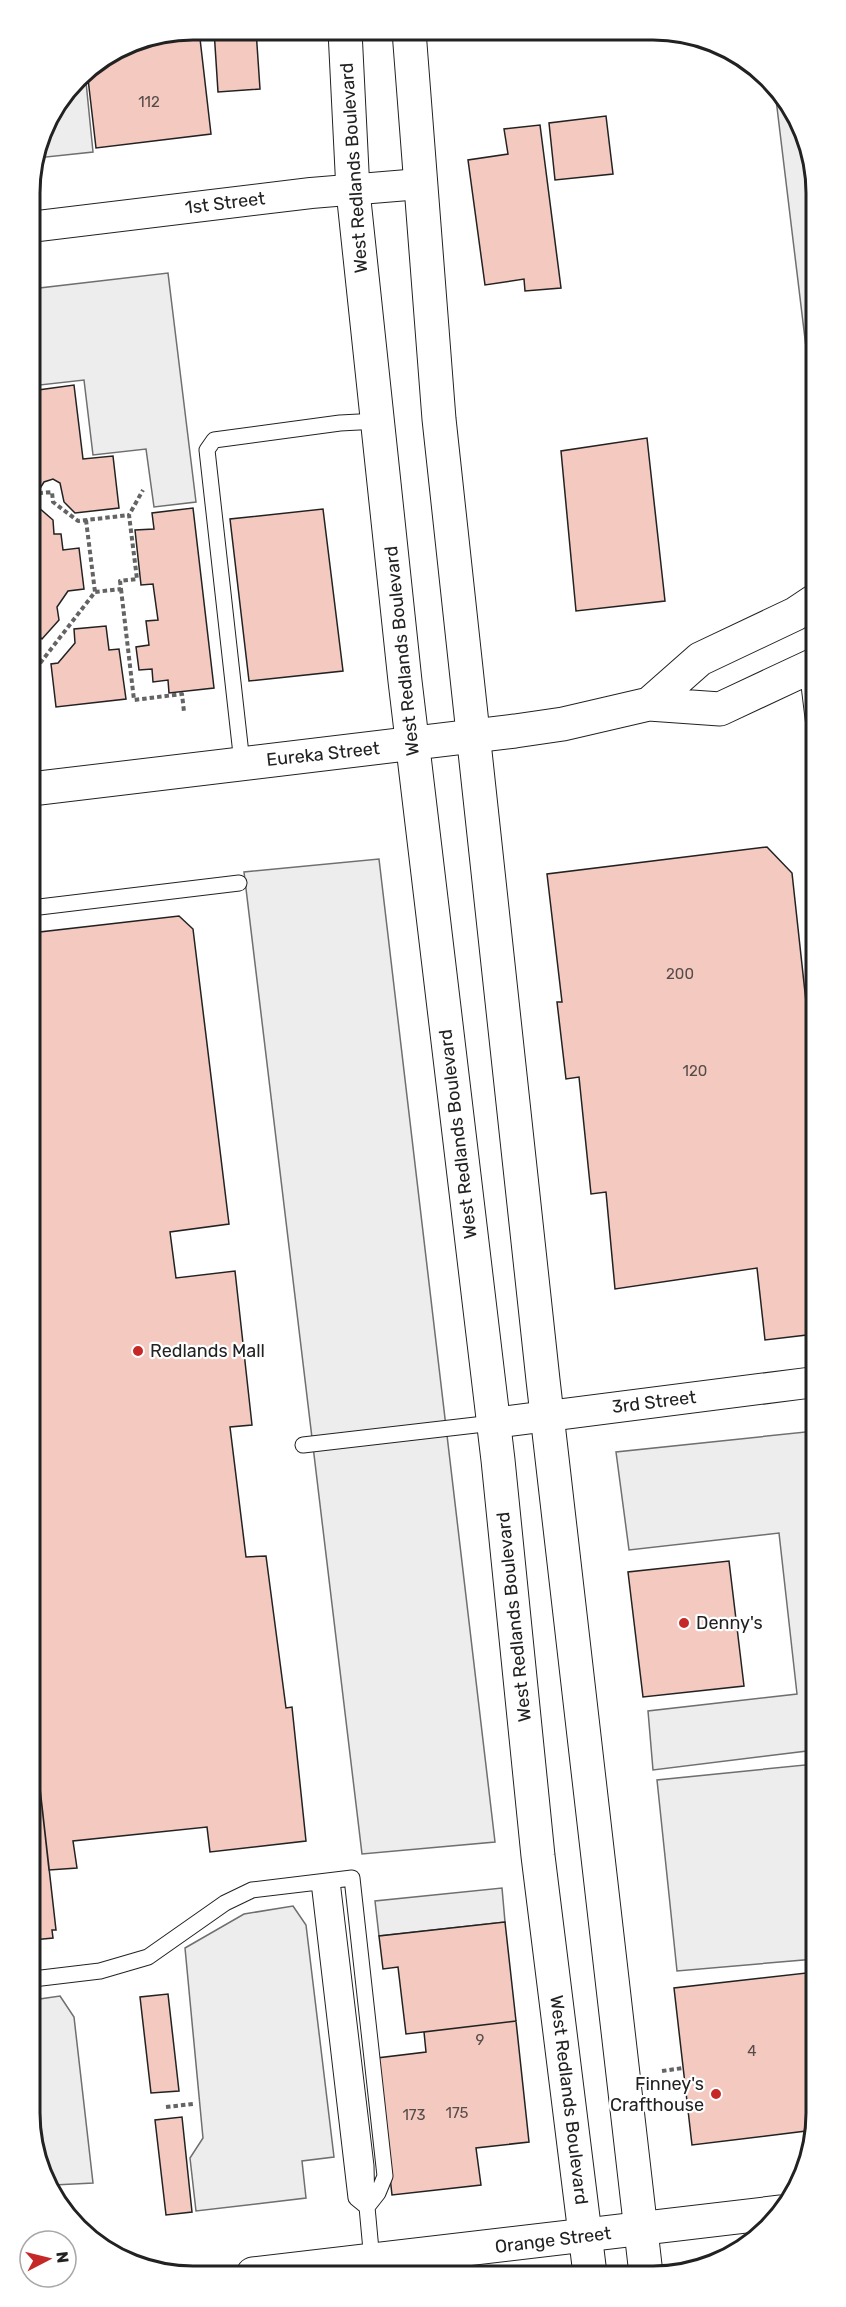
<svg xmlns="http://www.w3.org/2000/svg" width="846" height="2307" font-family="Rubik,sans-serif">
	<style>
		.parking { fill: #ededed; stroke: #6f6f6f; stroke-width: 1.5 }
		.building { fill: #f3c9c0; stroke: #222; stroke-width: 1.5 }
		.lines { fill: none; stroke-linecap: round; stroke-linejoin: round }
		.service-casing { stroke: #222; stroke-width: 17 }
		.minor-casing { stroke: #222; stroke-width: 32 }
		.tertiary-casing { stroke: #222; stroke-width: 35 }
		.secondary-casing { stroke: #222; stroke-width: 35 }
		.primary-casing { stroke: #222; stroke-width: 35 }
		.path { stroke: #646464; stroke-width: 4; stroke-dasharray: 4.5 3; stroke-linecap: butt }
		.service { stroke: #fff; stroke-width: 15 }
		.minor { stroke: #fff; stroke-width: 30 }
		.tertiary { stroke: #fff; stroke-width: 33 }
		.secondary { stroke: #fff; stroke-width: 33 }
		.primary { stroke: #fff; stroke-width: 33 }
		.poi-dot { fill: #c62828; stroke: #fff; stroke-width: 2 }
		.labels { text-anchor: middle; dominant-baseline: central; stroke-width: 4.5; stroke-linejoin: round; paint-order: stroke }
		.number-label { font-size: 15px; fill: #564c4a }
		.street-label { font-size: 18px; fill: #222; stroke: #fff }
		.poi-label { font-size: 18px; fill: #222; stroke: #fff; text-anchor: start }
		.rim { fill: none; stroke: #222; stroke-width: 3 }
	</style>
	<rect width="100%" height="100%" fill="#fff"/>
	<path class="parking" d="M85,72L93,152L37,158L47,121Z
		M775,91L813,161V405Z
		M168,273L196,502L154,507L146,449L93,455L84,380L31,386V289Z
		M379,859L495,1842L362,1854L244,872Z
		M815,1431V1750L653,1770L648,1711L797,1694L779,1533L629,1550L616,1452Z
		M815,1764V1959L677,1971L657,1780Z
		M502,1888L505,1922L379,1936L375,1901Z
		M293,1906L306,1925L334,2157L302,2161L306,2198L196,2211L190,2158L203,2138L185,1948L244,1914Z
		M60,1996L74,2017L93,2183L54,2185L33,2146V2000Z"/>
	<path class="building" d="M194,30H199L211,134L96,148L87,70L131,42Z
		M214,30H256L260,89L218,92Z
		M606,116L613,174L555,180L549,123Z
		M540,125L561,288L525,291L524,279L485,285L468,160L508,154L504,129Z
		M74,385L83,459L113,456L119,508L75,513L64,502L60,483L53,479L44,482L39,490L31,491V391Z
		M647,438L665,601L576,611L561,451Z
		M31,501L53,520L54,534H61L63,550L79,548L84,589L68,591L57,607L59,620L42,639L31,629Z
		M193,508L214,688L169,693L168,680L153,682L152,669L139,670L136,647L149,645L146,621L158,620L153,584L141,585L135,530L154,529L152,513Z
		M323,509L343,671L249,681L230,519Z
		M106,626L109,650L119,649L126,699L56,707L51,664L58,663L75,643L74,629Z
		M767,847L792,873L814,1075L815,1334L765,1340L757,1268L615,1289L606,1192L591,1194L579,1077L566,1079L557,1002H562L547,874Z
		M179,916L193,929L229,1224L170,1232L176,1278L235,1271L252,1425L230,1427L246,1557L266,1556L286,1708L292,1707L306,1841L210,1852L207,1827L73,1841L77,1868L49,1870L33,1726L31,933Z
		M729,1561L744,1686L643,1697L628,1572Z
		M33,1726L56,1930H52L53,1938L33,1940Z
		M505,1922L516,2021L406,2034L398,1967L383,1969L379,1936Z
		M815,1972L814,2130L692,2145L674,1988Z
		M168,1994L179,2091L151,2093L140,1997Z
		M516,2021L529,2142L476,2148L481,2185L392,2195L377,2058L426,2052L424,2032Z
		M182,2117L192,2212L166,2215L155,2120Z"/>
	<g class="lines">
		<defs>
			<path id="service" d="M807,669L814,726
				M242,763L207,450L214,440L340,423L378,421
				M31,908L239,883
				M303,1445L493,1423
				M332,1881L366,2166L367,2207
				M319,1882L356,2198L367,2207
				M33,1979L100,1971L148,1957L225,1903L252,1890L352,1878L385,2176L378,2193L367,2207L372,2261"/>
			<path id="minor" d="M30,227L311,193L420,184
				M493,1423L815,1382"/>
			<path id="tertiary" d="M649,704L700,659L795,614L813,602
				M31,789L515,731L563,724L649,704L720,709L814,665"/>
			<path id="secondary" d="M253,2274L781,2212"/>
			<path id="primary" d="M345,31L353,191L405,681L498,1460L538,1856L590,2274
				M409,31L439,419L543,1380L646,2274"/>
		</defs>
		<use href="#service" class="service-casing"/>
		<use href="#minor" class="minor-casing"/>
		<use href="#tertiary" class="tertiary-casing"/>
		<use href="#secondary" class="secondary-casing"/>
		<use href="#primary" class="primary-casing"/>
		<path class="path" d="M31,494L52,492L53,502L78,521L129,515
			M86,520L95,592
			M121,589L134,700L182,694L184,712
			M31,675L95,592L121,589L120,581L137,579L129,515L143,490
			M662,2071L683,2068
			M166,2107L193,2104"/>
		<use href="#service" class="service"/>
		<use href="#minor" class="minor"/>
		<use href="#tertiary" class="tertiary"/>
		<use href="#secondary" class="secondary"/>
		<use href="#primary" class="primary"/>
	</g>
	<g class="poi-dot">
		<circle cx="138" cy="1351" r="6"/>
		<circle cx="684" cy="1623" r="6"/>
		<circle cx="716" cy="2094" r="6"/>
	</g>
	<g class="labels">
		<g class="number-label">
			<text x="149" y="102">112</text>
			<text x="680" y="974">200</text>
			<text x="695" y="1071">120</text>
			<text x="480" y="2040">9</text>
			<text x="752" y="2051">4</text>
			<text x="457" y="2113">175</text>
			<text x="414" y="2115">173</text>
		</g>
		<g class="street-label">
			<text transform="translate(354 168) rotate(-94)">West Redlands Boulevard</text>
			<text transform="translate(225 203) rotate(-7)">1st Street</text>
			<text transform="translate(402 651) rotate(-96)">West Redlands Boulevard</text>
			<text transform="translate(323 754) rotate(-6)">Eureka Street</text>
			<text transform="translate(458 1134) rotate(-97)">West Redlands Boulevard</text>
			<text transform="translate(654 1402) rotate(-7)">3rd Street</text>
			<text transform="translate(514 1617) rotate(-96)">West Redlands Boulevard</text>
			<text transform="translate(569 2100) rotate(83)">West Redlands Boulevard</text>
			<text transform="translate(553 2240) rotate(-7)">Orange Street</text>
		</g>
		<g class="poi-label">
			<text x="150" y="1351">Redlands Mall</text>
			<text x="696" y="1623">Denny's</text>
			<text x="704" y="2084" text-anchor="end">Finney's<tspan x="704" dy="21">Crafthouse</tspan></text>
		</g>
	</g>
	<path d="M0 0H846V2307H0ZM193 40H653A153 153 0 0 1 806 193V2113A153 153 0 0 1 653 2266H193A153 153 0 0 1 40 2113V193A153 153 0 0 1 193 40Z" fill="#fff" fill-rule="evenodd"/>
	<path class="rim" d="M193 40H653A153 153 0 0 1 806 193V2113A153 153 0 0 1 653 2266H193A153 153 0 0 1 40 2113V193A153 153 0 0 1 193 40Z"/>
	<g transform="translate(48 2259) rotate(83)"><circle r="28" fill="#ffffff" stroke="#a7a7a7" stroke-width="1.5"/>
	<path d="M0-4.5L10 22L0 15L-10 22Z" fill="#c62828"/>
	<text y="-9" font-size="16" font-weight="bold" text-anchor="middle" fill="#222222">N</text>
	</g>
</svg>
